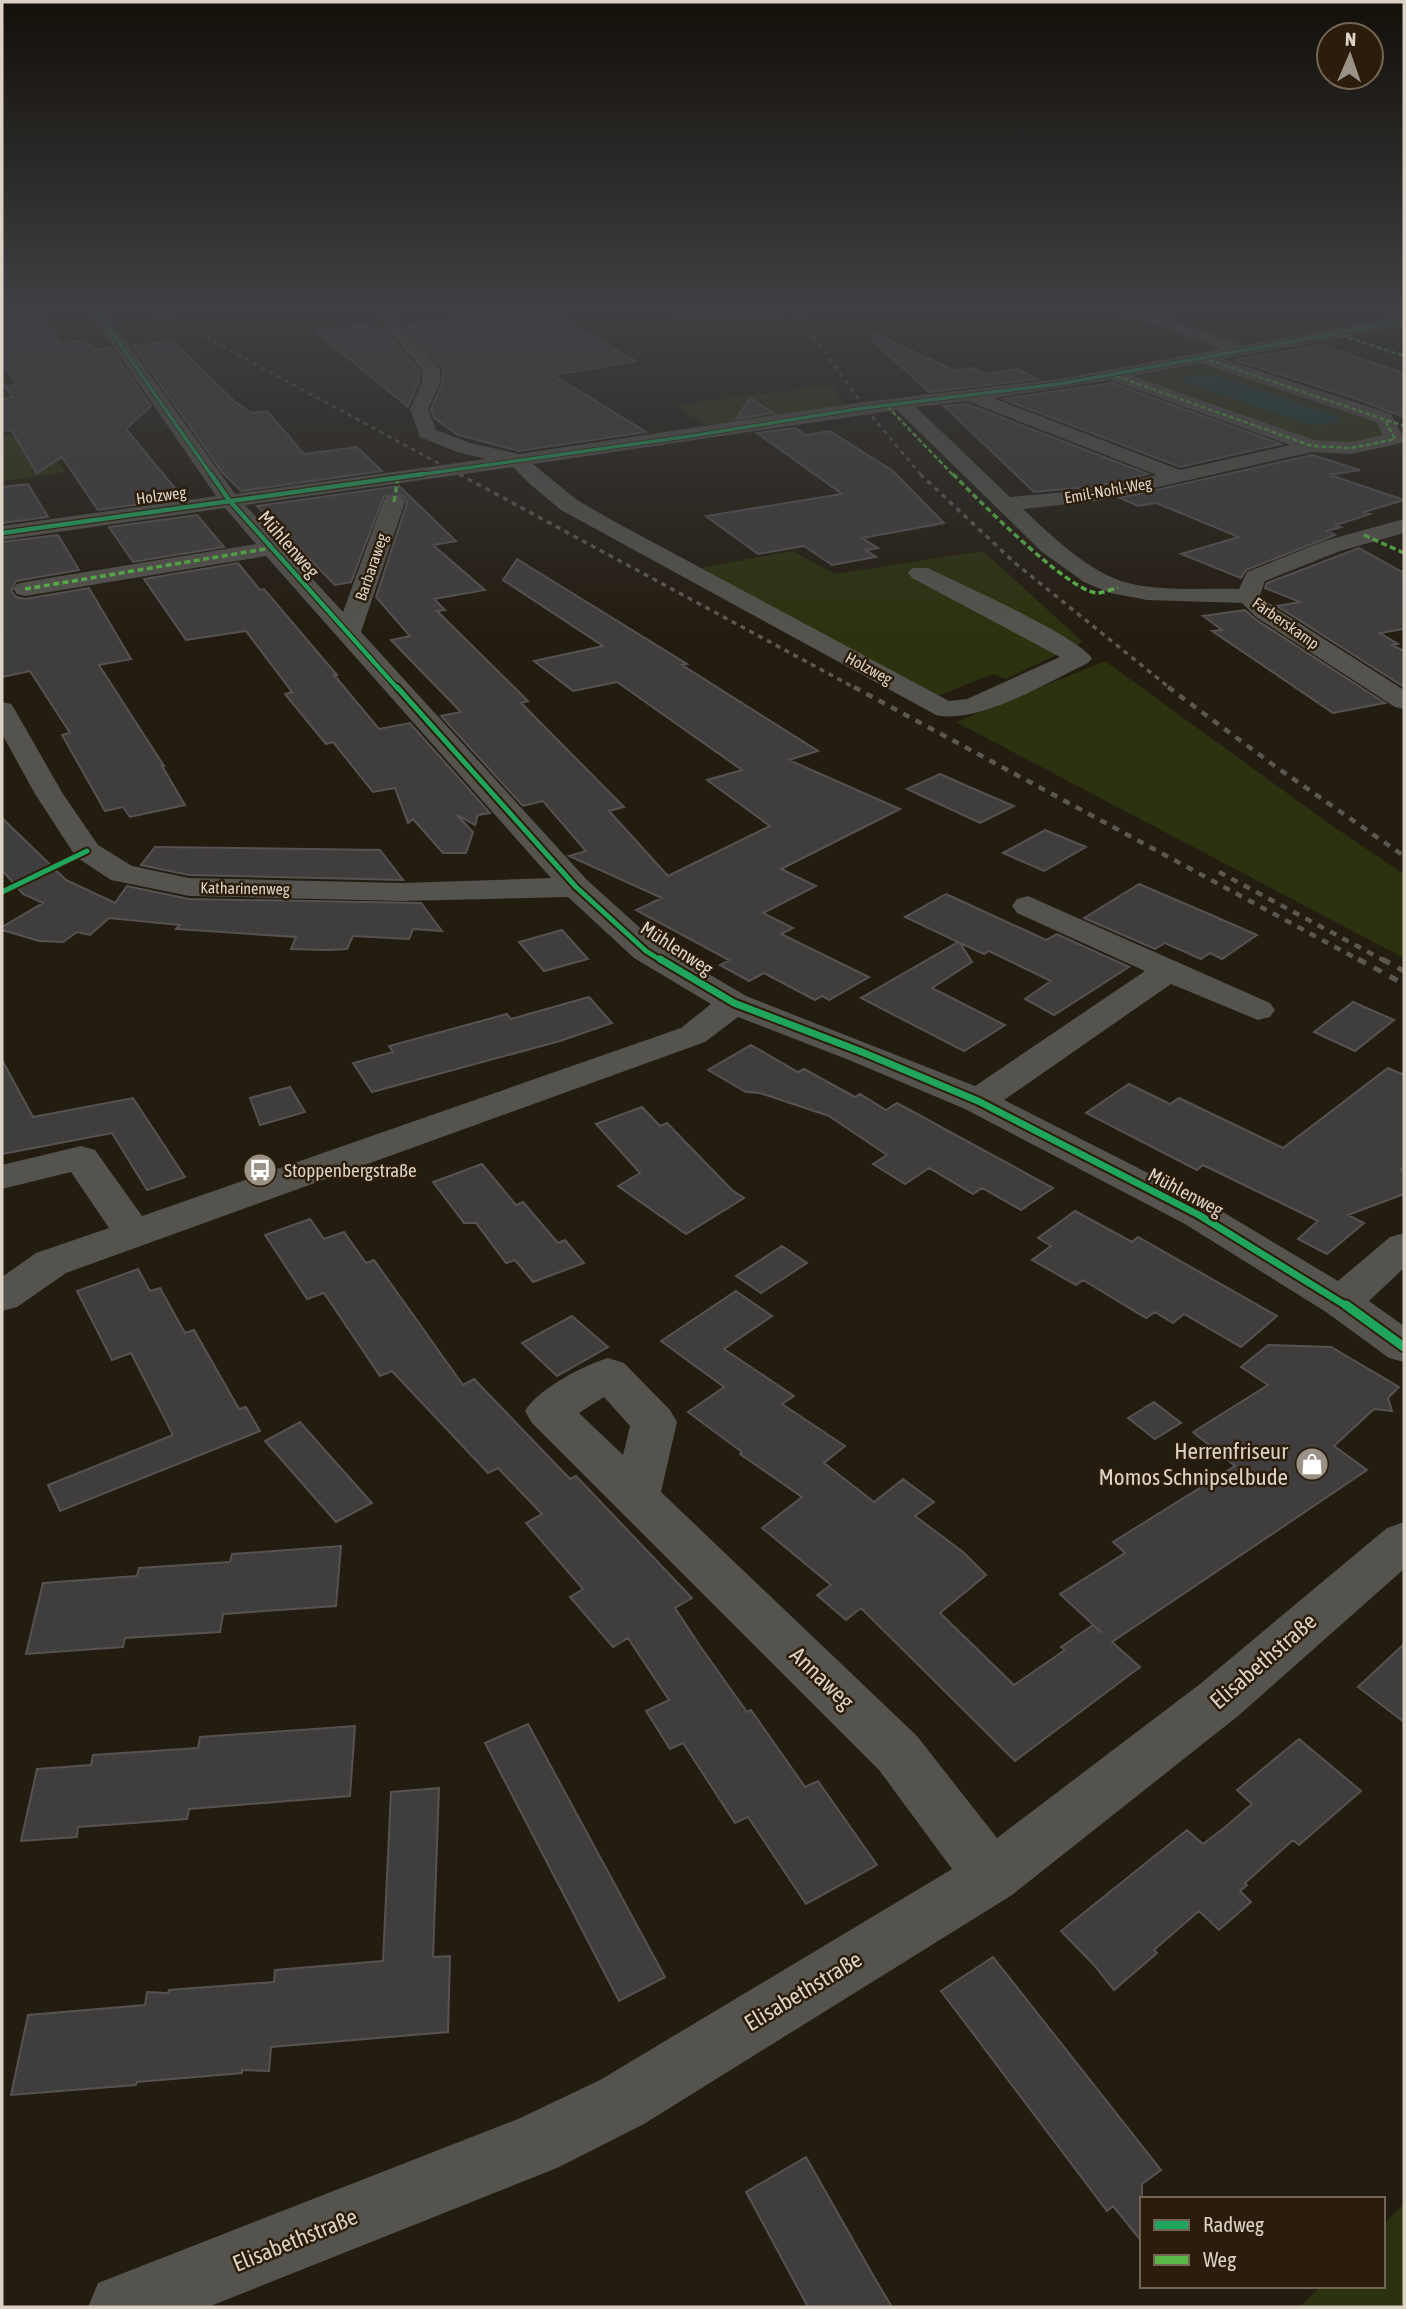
<svg xmlns="http://www.w3.org/2000/svg" width="1406" height="2309" font-family="'Asap Condensed',sans-serif">
	<style>
		.green { fill: #2c320f }
		.water { fill: #183d3d }
		.building { fill: #403d3d; stroke: #565252; stroke-width: 2 }
		.lines { fill: none; stroke-linecap: round; stroke-linejoin: round }
		.minor { fill: #54534d; fill-rule: evenodd }
		.rail-far3 { stroke: #5b5851; stroke-width: 2.5; stroke-dasharray: 4.5 4.5; stroke-linecap: butt }
		.rail-far2 { stroke: #5b5851; stroke-width: 3.5; stroke-dasharray: 5 5; stroke-linecap: butt }
		.rail-far1 { stroke: #5b5851; stroke-width: 4.5; stroke-dasharray: 7 7; stroke-linecap: butt }
		.rail { stroke: #5b5851; stroke-width: 5; stroke-dasharray: 9 9; stroke-linecap: butt }
		.quiet-far1 { stroke: #58b947; stroke-width: 2.5; stroke-dasharray: 5 2.5; stroke-linecap: butt }
		.quiet { stroke: #58b947; stroke-width: 3.5; stroke-dasharray: 6 3.5; stroke-linecap: butt }
		.cycleway-far4-casing { stroke: #2b1d09; stroke-width: 5 }
		.cycleway-far3-casing { stroke: #2b1d09; stroke-width: 7 }
		.cycleway-far2-casing { stroke: #2b1d09; stroke-width: 9 }
		.cycleway-far1-casing { stroke: #2b1d09; stroke-width: 11 }
		.cycleway-casing { stroke: #2b1d09; stroke-width: 13 }
		.cycleway-far4 { stroke: #20a55d; stroke-width: 3.5 }
		.cycleway-far3 { stroke: #20a55d; stroke-width: 4.5 }
		.cycleway-far2 { stroke: #20a55d; stroke-width: 5 }
		.cycleway-far1 { stroke: #20a55d; stroke-width: 7 }
		.cycleway { stroke: #20a55d; stroke-width: 9 }
		.labels { text-anchor: middle; dominant-baseline: central; stroke-width: 5; stroke-linejoin: round; paint-order: stroke }
		.far-street-label { font-size: 16px; fill: #dcd2c6; stroke: #2b1d09 }
		.street-label { font-size: 19px; fill: #dcd2c6; stroke: #2b1d09 }
		.poi-label { font-size: 19px; fill: #dcd2c6; stroke: #2b1d09; text-anchor: start }
		.near-poi-label { font-size: 23px; fill: #dcd2c6; stroke: #2b1d09; text-anchor: end }
		.near-street-label { font-size: 23px; fill: #dcd2c6; stroke: #2b1d09 }
	</style>
	<rect width="100%" height="100%" fill="#231c11"/>
	<path class="green" d="M673,307H779L784,315L684,328Z
		M1201,364L1213,365L1381,419L1387,438L1343,445L1313,442L1136,380L1137,376Z
		M831,385L848,408L713,430L675,405Z
		M37,431L65,472L2,481V436Z
		M793,551L835,574L983,551L1083,642L1006,679L992,674L935,697L695,569Z
		M1105,661L1331,825L1404,874V958L956,722Z
		M1404,2204V2307H1300L1321,2286H1383V2225Z"/>
	<path class="water" d="M1192,375H1215L1335,416L1341,420L1320,425L1303,423L1184,381V377Z"/>
	<path class="building" d="M2,307H30L61,343L86,340L95,350L111,348L151,406L126,429L183,498L98,510L62,457L37,473L11,430L2,431V399L12,397L5,386L17,385L2,364Z
		M542,308L636,361L553,375L646,432L519,451L458,435L434,418L431,409L442,383L443,368L405,327Z
		M353,326H369L375,331L384,330L419,370V381L408,407L315,331Z
		M876,334L955,371L974,368L986,374L1018,369L1038,379L929,392L872,340Z
		M173,341L233,400L251,413L267,411L304,454L357,447L382,471L241,491L222,472L133,346Z
		M1320,345L1404,373V417L1351,397L1234,360Z
		M1112,383L1281,444L1180,467L1003,399Z
		M750,398L773,413L736,419Z
		M967,404L1148,474L1097,486L1034,492L944,406Z
		M795,428L806,435L830,431L893,471L944,523L862,538L878,548L866,550L876,557L832,565L804,546L758,554L706,516L842,494L757,433Z
		M1312,455L1360,470L1330,475L1404,500L1364,512L1370,514L1336,525L1341,527L1327,531L1335,535L1246,570L1241,578L1181,554L1239,537L1156,503L1138,506L1120,498Z
		M28,484L48,517L2,523V487Z
		M399,486L456,541L433,545L485,590L434,599L445,610L437,611L528,701L521,703L624,807L609,811L668,876L770,826L707,780L742,770L617,682L573,691L534,661L603,646L503,580L517,559L687,664L682,665L818,751L789,760L900,809L781,869L816,886L763,913L793,928L781,934L869,977L829,1000L822,996L815,1000L764,973L749,981L720,965L729,960L636,910L662,898L569,856L586,851L543,801L523,806L441,716L461,712L391,640L410,636L376,597L407,503L404,496H384L351,582L335,585L257,506Z
		M197,515L224,547L133,562L109,527Z
		M58,535L79,570L16,581L11,591L16,597L25,599L89,588L131,659L99,665L164,766H162L185,805L130,817L123,807L105,811L62,735L70,733L30,671L2,677V542Z
		M1359,548L1404,573V629L1380,633L1398,644L1392,645L1404,651V687L1277,606L1300,602L1265,588L1267,583Z
		M238,563L260,590L264,589L337,675H334L379,729L410,723L490,813L478,815L475,825L457,815L473,832L466,853H443L413,819L408,823L395,788L373,792L333,742L326,744L285,694L292,692L246,631L186,640L144,579Z
		M1245,610L1255,619L1385,703L1333,713L1212,631L1222,630L1203,616Z
		M940,774L967,786L1014,806L980,823L907,789Z
		M2,818L66,880L115,903L127,886L189,899L421,903L442,931L413,929L409,939L353,936L347,949L328,950L291,949L296,937L176,929L180,925L109,918L90,935L77,932L63,942L39,941L2,930V927L43,903L23,894L2,870Z
		M1045,830L1086,847L1044,871L1003,853Z
		M155,847L380,850L403,880L189,875L141,865Z
		M1139,884L1209,914L1257,935L1222,959L1210,953L1201,959L1165,943L1155,949L1084,918Z
		M946,894L1046,940L1057,934L1129,967L1054,1015L1025,999L1051,981L989,951L984,954L960,943L972,962L932,988L1005,1025L964,1051L861,998L958,942L905,917Z
		M562,930L588,959L544,971L519,942Z
		M589,997L612,1023L560,1041L372,1092L353,1063L393,1052L389,1046L507,1014L511,1019Z
		M1353,1002L1394,1020L1355,1051L1314,1032Z
		M751,1045L798,1072L804,1069L855,1097L860,1094L886,1110L897,1103L1053,1188L1021,1210L982,1188L973,1194L929,1168L905,1184L873,1164L887,1155L829,1116L760,1093L746,1092L708,1070Z
		M2,1060L33,1117L133,1098L185,1177L147,1190L112,1133L2,1154Z
		M1388,1068L1404,1075V1165L1401,1170L1404,1171V1194L1348,1215L1364,1223L1327,1254L1298,1239L1318,1221L1203,1165L1197,1170L1086,1113L1129,1084L1170,1104L1179,1098L1283,1148Z
		M290,1087L305,1112L260,1125L250,1098Z
		M642,1107L660,1126L667,1123L732,1190L744,1198L686,1234L618,1186L640,1173L596,1124Z
		M482,1164L516,1205L523,1202L558,1243L565,1240L584,1263L533,1282L515,1260L506,1263L476,1223H464L433,1182Z
		M1075,1211L1132,1242L1138,1237L1277,1316L1241,1347L1184,1314L1173,1323L1155,1312L1146,1318L1083,1280L1076,1285L1032,1260L1051,1246L1038,1238Z
		M310,1219L324,1239L344,1232L366,1263L374,1260L463,1385L474,1379L570,1479L576,1476L692,1598L675,1608L700,1646L747,1712L751,1710L805,1787L818,1781L877,1865L806,1904L748,1817L735,1823L683,1743L670,1749L646,1711L669,1700L628,1638L613,1647L570,1597L583,1589L526,1523L542,1514L498,1468L488,1473L392,1371L380,1376L324,1293L307,1299L265,1235Z
		M782,1246L807,1263L761,1293L736,1276Z
		M138,1269L150,1291L160,1288L185,1333L194,1330L239,1409L246,1407L260,1431L60,1511L48,1485L173,1435L131,1353L112,1360L77,1291Z
		M736,1291L772,1316L724,1349L794,1396L782,1404L845,1446L824,1463L874,1502L903,1479L934,1502L915,1516L963,1552L986,1575L940,1613L1014,1685L1065,1650L1061,1647L1093,1625L1102,1633L1060,1594L1125,1553L1113,1542L1235,1466L1193,1432L1268,1385L1241,1367L1268,1345L1331,1347L1399,1387L1388,1398L1392,1411L1374,1409L1334,1446L1367,1470L1112,1642L1140,1667L1015,1761L861,1608L846,1620L817,1595L831,1585L762,1528L802,1497L740,1454L742,1452L688,1412L724,1387L661,1341Z
		M572,1316L608,1347L557,1376L522,1343Z
		M1154,1402L1181,1423L1155,1439L1128,1418Z
		M300,1422L330,1456L372,1503L336,1522L265,1441Z
		M341,1546L336,1606L223,1614L220,1632L125,1638L123,1647L26,1654L43,1583L137,1576L139,1568L230,1562L232,1554Z
		M1404,1644V1722L1358,1687Z
		M528,1724L665,1977L619,2001L485,1743Z
		M355,1726L350,1796L189,1809L187,1819L78,1827L77,1837L21,1841L37,1769L91,1765L93,1755L198,1748L200,1737Z
		M1299,1739L1361,1791L1299,1845L1293,1840L1245,1883L1247,1885L1240,1891L1251,1902L1219,1930L1199,1911L1154,1950L1157,1953L1114,1990L1094,1965L1061,1931L1187,1830L1203,1844L1224,1828L1252,1804L1237,1790Z
		M439,1788L433,1957L450,1956L448,2032L271,2047L269,2071L242,2070V2073L137,2082L136,2085L11,2095L28,2015L145,2005L147,1992L168,1993L169,1990L274,1982L275,1970L383,1961L391,1792Z
		M993,1957L1161,2170L1142,2184V2242L1113,2206L1107,2211L941,1991Z
		M806,2157L874,2277L892,2307H808L746,2192Z"/>
	<g class="lines">
		<path class="minor" d="M86,307H102L235,494L486,459L457,452L420,437L410,409L422,382V369L383,325L380,307H396L399,324L440,368V382L428,409L436,430L470,443L519,454L864,402L1059,379L1221,349L1112,310L1110,307H1134L1243,345L1404,316V326L1223,359L1391,414L1404,438L1402,443L1351,454L1312,452L1097,501L1023,509C1052,536 1083,567 1121,581C1154,592 1204,588 1239,589L1247,572L1324,541L1404,519V533L1340,551L1265,581L1260,595L1274,607L1404,690V709L1395,707L1256,617L1242,603L1147,600L1110,593L1084,582L1042,552L897,410L533,464L577,500L617,523L949,701L967,699L1060,657L912,578L908,573L912,568H928C960,584 1076,635 1092,658L1088,663C1048,682 978,725 936,715L561,510L531,485L513,467L245,505L343,612L383,502L386,497H402L405,502L361,632L587,880L658,944L746,996L975,1086L1145,971L1017,913L1012,906L1017,899L1028,896L1270,1003L1275,1010L1270,1017L1258,1020L1171,984L1004,1100L1213,1206L1338,1281L1390,1237L1404,1233V1268L1369,1301L1404,1326V1362L1389,1358L1326,1312L1185,1224L965,1109L849,1060L738,1017L705,1042L66,1273L17,1307L2,1311V1277L36,1253L109,1228L71,1172L2,1189V1165L81,1146L95,1150L142,1216L681,1028L711,1004L634,958L568,897L402,901L189,896L111,880L76,857L35,794L2,734V702L11,704L15,710L63,794L98,845L132,866L189,878L402,883L551,878L266,556L25,596L17,594L13,589L17,584L25,582L256,544L225,508L2,540V526L216,496ZM1201,363L1376,422L1383,435L1351,442L1314,440L1133,376ZM1110,380L1290,445L1180,470L993,398ZM967,401L1157,475L1097,489L1010,497L916,407Z
			M608,1358L624,1363L670,1410L677,1422L661,1492L917,1736L997,1838L1200,1684L1387,1528L1404,1522V1569L1238,1716L1012,1895L644,2124L557,2168L208,2307H88L98,2283L518,2119L600,2080L952,1869L879,1770L532,1423L525,1411C538,1389 584,1365 608,1358ZM604,1397L630,1426L623,1455L579,1413Z"/>
		<path class="rail-far3" d="M150,307L462,476
			M793,307L865,408L922,476"/>
		<path class="rail-far2" d="M459,474L857,689
			M920,474L1015,563L1171,689"/>
		<path class="rail-far1" d="M854,687L1361,961
			M1168,687L1272,764L1404,856
			M1219,872L1385,961"/>
		<path class="rail" d="M1358,959L1404,984
			M1382,959L1404,971"/>
		<path class="quiet-far1" d="M1341,335L1404,356
			M1209,360L1404,426
			M1116,376L1312,446L1351,448L1395,439L1384,418
			M887,406L954,476"/>
		<path class="quiet" d="M953,474C975,497 1069,592 1097,593C1103,593 1112,589 1118,588
			M394,502L398,477
			M1364,535L1404,553
			M25,589L271,548"/>
		<defs>
			<path id="cycleway-far4" d="M94,307L212,476
				M410,476L691,436L864,408L1059,384L1404,321"/>
			<path id="cycleway-far3" d="M211,474L229,500L398,689
				M2,533L423,474"/>
			<path id="cycleway-far2" d="M397,687L576,887L646,951L662,961
				M2,892L87,851"/>
			<path id="cycleway-far1" d="M660,959L734,1003L862,1052L978,1101L1199,1215L1348,1307"/>
			<path id="cycleway" d="M1346,1305L1404,1347"/>
		</defs>
		<use href="#cycleway-far4" class="cycleway-far4-casing"/>
		<use href="#cycleway-far3" class="cycleway-far3-casing"/>
		<use href="#cycleway-far2" class="cycleway-far2-casing"/>
		<use href="#cycleway-far1" class="cycleway-far1-casing"/>
		<use href="#cycleway" class="cycleway-casing"/>
		<use href="#cycleway-far4" class="cycleway-far4"/>
		<use href="#cycleway-far3" class="cycleway-far3"/>
		<use href="#cycleway-far2" class="cycleway-far2"/>
		<use href="#cycleway-far1" class="cycleway-far1"/>
		<use href="#cycleway" class="cycleway"/>
	</g>
	<linearGradient id="sky" x2="0" y2="1"><stop stop-color="#130f09"/><stop offset="0.49" stop-color="#3f4043"/><stop offset="1" stop-color="#3f4043" stop-opacity="0"/></linearGradient>
	<rect width="1406" height="630" fill="url(#sky)"/>
	<defs>
		<symbol id="bus-disc" viewBox="-11 -11 22 22"><circle r="9.5" fill="#9b9287" stroke="#2b1d09"/><path d="M-5-6H5V4H4V6H2V4H-2V6H-4V4H-5ZM-3.5-4V0h7V-4ZM-3.5 1.2v1.5H-2V1.2ZM2 1.2v1.5H3.5V1.2Z" fill="#fff"/></symbol>
		<symbol id="shop-disc" viewBox="-11 -11 22 22"><circle r="9.5" fill="#9b9287" stroke="#2b1d09"/><path d="M-5-2.5h2.3a2.7 3.5 0 0 1 5.4 0H5L5.5 6h-11ZM-1.5-2.5h3a1.5 2.3 0 0 0-3 0Z" fill="#fff"/></symbol>
	</defs>
	<g fill-rule="evenodd">
		<use href="#bus-disc" x="241" y="1151" width="38" height="38"/>
		<use href="#shop-disc" x="1293" y="1445" width="38" height="38"/>
	</g>
	<g class="labels">
		<g class="far-street-label">
			<text transform="translate(1108 490) rotate(-10)">Emil-Nohl-Weg</text>
			<text transform="translate(161 495) rotate(-8)">Holzweg</text>
			<text transform="translate(371 567) rotate(-71)">Barbaraweg</text>
			<text transform="translate(1286 623) rotate(35)">Färberskamp</text>
			<text transform="translate(869 668) rotate(28)">Holzweg</text>
			<text transform="translate(245 888) rotate(1)">Katharinenweg</text>
		</g>
		<g class="street-label">
			<text transform="translate(289 544) rotate(49)">Mühlenweg</text>
			<text transform="translate(677 948) rotate(33)">Mühlenweg</text>
			<text transform="translate(1186 1192) rotate(28)">Mühlenweg</text>
		</g>
		<g class="poi-label">
			<text x="284" y="1170">Stoppenbergstraße</text>
		</g>
		<g class="near-poi-label">
			<text x="1288" y="1451">Herrenfriseur<tspan x="1288" dy="26">Momos Schnipselbude</tspan></text>
		</g>
		<g class="near-street-label">
			<text transform="translate(1263 1661) rotate(-41)">Elisabethstraße</text>
			<text transform="translate(822 1678) rotate(44)">Annaweg</text>
			<text transform="translate(803 1991) rotate(-31)">Elisabethstraße</text>
			<text transform="translate(295 2240) rotate(-22)">Elisabethstraße</text>
		</g>
	</g>
	<rect width="1406" height="2309" fill="none" stroke="#dcd2c6" stroke-width="7"/>
	<rect x="1140" y="2197" width="245" height="91" fill="#2b1d09" stroke="#726555" stroke-width="2"/>
	<rect x="1154" y="2220" width="35" height="10" fill="#20a55d" stroke="#726555" stroke-width="2"/>
	<text x="1203" y="2232" font-size="21" fill="#dcd2c6">Radweg</text>
	<rect x="1154" y="2255" width="35" height="10" fill="#58b947" stroke="#726555" stroke-width="2"/>
	<text x="1203" y="2267" font-size="21" fill="#dcd2c6">Weg</text>
	<g transform="translate(1350 56) rotate(2)"><circle r="33" fill="#2b1d09" stroke="#726555" stroke-width="2"/>
	<path d="M0-5L12 26L0 18L-12 26Z" fill="#9b9287"/>
	<text y="-10" font-size="19" font-weight="bold" text-anchor="middle" fill="#dcd2c6">N</text>
	</g>
</svg>
